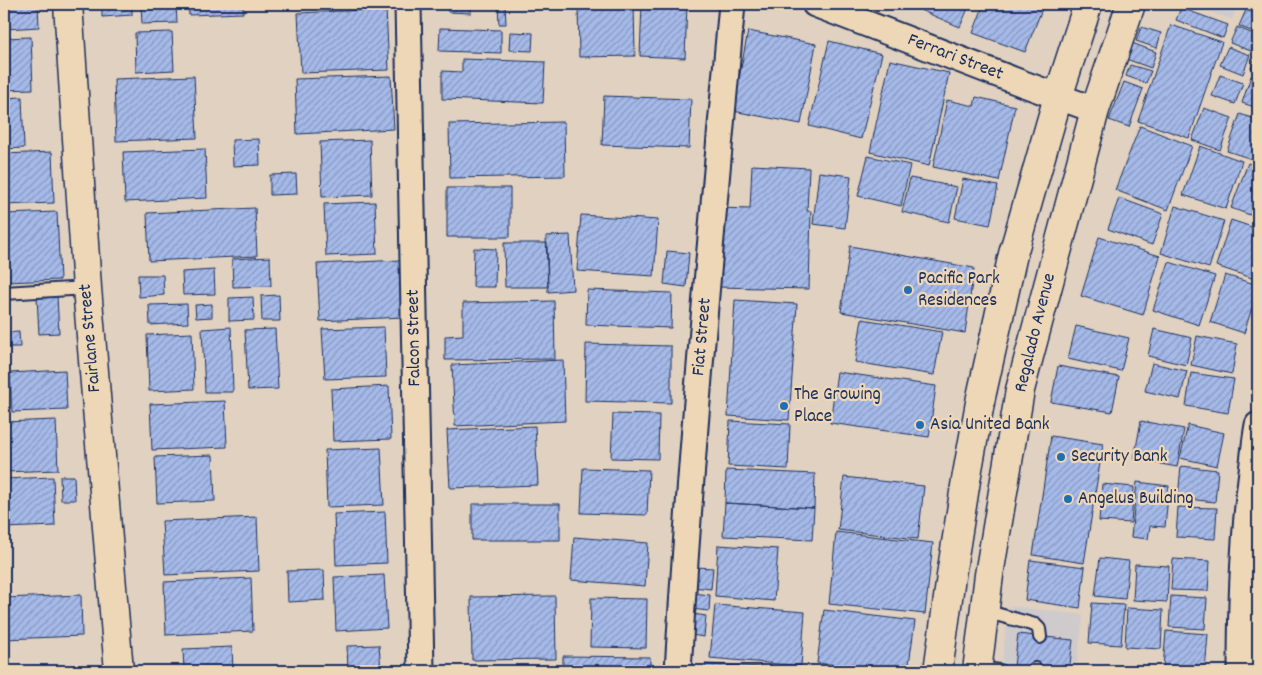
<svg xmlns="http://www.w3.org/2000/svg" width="1262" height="675" font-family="Dekko,sans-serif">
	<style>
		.built { fill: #cfcacc }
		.building { fill: url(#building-hatch); stroke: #1b2f5e }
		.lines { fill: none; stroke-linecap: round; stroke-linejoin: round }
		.service-casing { stroke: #1b2f5e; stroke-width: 16 }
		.minor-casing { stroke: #1b2f5e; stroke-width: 29 }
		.tertiary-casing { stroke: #1b2f5e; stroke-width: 31 }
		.secondary-casing { stroke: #1b2f5e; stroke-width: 31 }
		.service { stroke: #eed7b6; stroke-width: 12 }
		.minor { stroke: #eed7b6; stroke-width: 25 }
		.tertiary { stroke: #eed7b6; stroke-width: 28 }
		.secondary { stroke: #eed7b6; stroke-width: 28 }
		.poi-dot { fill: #1f6fb2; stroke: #eed7b6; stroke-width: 2 }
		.labels { text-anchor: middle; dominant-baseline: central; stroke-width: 4.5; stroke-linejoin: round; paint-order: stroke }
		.street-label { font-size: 19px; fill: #1b2f5e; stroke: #eed7b6 }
		.poi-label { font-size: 19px; fill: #1b2f5e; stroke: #eed7b6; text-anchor: start }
	</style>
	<defs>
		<pattern id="building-hatch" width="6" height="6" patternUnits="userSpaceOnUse" patternTransform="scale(1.25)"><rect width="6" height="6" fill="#a6bae9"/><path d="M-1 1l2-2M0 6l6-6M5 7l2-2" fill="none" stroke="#8698c0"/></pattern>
	</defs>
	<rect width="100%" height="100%" fill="#e0d1c0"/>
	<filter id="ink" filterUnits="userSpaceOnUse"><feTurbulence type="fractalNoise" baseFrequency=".02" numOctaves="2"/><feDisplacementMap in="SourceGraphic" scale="10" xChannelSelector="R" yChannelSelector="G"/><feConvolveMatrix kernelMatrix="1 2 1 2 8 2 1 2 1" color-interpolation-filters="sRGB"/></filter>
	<g filter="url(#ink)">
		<path class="built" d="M1187,4H1238L1232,19Z
			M1009,606L1083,615L1076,671H1001Z"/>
		<path class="building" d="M4,4H38L39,27L5,29Z
			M102,4H132V15L102,17Z
			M141,4H176L177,23L142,24Z
			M188,4H243V13L189,15Z
			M448,4H471V13L448,12Z
			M498,4H505L506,24H499Z
			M578,4H634L635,56L579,57Z
			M642,4H687L685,58L640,56Z
			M922,4H963L969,6L960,27L920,10Z
			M984,4H1044L1025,52L973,33Z
			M1242,4H1258V10Z
			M1181,8L1228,25L1223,38L1176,20Z
			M386,9L389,70L301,73L298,13Z
			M1246,10L1258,15V34L1239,26Z
			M1171,25L1222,42L1189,138L1138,121Z
			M1141,27L1161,33L1157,48L1136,41Z
			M1237,27L1258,36L1251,51L1230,43Z
			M440,28L501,30V53L439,51Z
			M748,31L816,44L801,124L733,111Z
			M172,32L174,70L136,72L135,33Z
			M510,32L533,33L532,51L509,50Z
			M31,37L33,89L4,90V38Z
			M829,41L882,54L861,139L809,126Z
			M1132,43L1156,52L1151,68L1126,59Z
			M1228,47L1250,55L1243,74L1220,65Z
			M1258,47V71L1251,68Z
			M462,59L545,62L543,103L442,99V71L462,72Z
			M890,60L949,73L929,166L870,152Z
			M1130,65L1151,71L1146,83L1126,76Z
			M1220,75L1243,83L1235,104L1212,96Z
			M194,76L197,138L116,141L114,79Z
			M391,76L394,129L297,134L295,79Z
			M1251,76L1258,78V108L1242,103Z
			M1124,82L1143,89L1129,127L1109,120Z
			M604,96L691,99L689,148L602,145Z
			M22,97L24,148L4,149V98Z
			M976,97L1015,106L999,181L933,167L947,100L974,106Z
			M1204,108L1232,118L1220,150L1192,140Z
			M1240,114L1258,120V161L1227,151Z
			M564,122L565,176L450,178L449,124Z
			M1140,126L1192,146L1168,210L1115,190Z
			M259,139L260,165L233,166L232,140Z
			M370,140L372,195L322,197L320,142Z
			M1200,146L1242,161L1226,209L1183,195Z
			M205,149L207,198L125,202L123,152Z
			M52,152L54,203L4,205V154Z
			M868,156L910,165L901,206L858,196Z
			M1248,163L1258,167V218L1231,208Z
			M752,165L809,168L807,211H811L809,289L717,287L718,208L750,209Z
			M819,172L851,176L845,228L813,224Z
			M296,174L297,194L270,195V175Z
			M910,178L957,187L949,222L902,212Z
			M963,179L998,186L990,225L955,218Z
			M447,188H510V237H447Z
			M1119,198L1163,214L1152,245L1108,229Z
			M375,202L377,254L326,256L324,204Z
			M1175,206L1224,221L1209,268L1161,253Z
			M255,208L257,256L149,261L147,213Z
			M57,212L60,280L4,282V256H7L5,214Z
			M581,215L658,220L654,276L577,271Z
			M1231,220L1258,229V280L1216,266Z
			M570,235L573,290L548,292L546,236Z
			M1099,237L1160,256L1143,315L1081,296Z
			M504,243H547L548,287H505Z
			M850,246L974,268L965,333L841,312Z
			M474,248L496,249L495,287H473Z
			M667,251L689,253L686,287L664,284Z
			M270,257L271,286L233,287L232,259Z
			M401,260L403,317L320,321L317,264Z
			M1169,262L1215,276L1199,325L1153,310Z
			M214,270L215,294L183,295L182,272Z
			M138,275H163L164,295L139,297Z
			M1225,275L1258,285V289L1244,333L1210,322Z
			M587,290L672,293L671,328L586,325Z
			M279,295L280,321H262L261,296Z
			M57,296L59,333L39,334L37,297Z
			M253,297L254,320L229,321V298Z
			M735,300L797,304L789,420L728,416Z
			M554,301L555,359L445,360V336L463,335V303Z
			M187,304L188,323L150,325L149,305Z
			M212,304V317L196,318L195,305Z
			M862,319L942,332L934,375L855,362Z
			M1076,326L1129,338L1121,371L1068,359Z
			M231,327L233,392H205L202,329Z
			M384,327L386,377L325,379L322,329Z
			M275,329L278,389L248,390L245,330Z
			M1154,329L1192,338L1186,365L1148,356Z
			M19,332L20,347H4V333Z
			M192,333L194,389L149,391L147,335Z
			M1197,336L1237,344L1232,374L1191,365Z
			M586,344L671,346V403L585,401Z
			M563,360L565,421L455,426L452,365Z
			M1152,363L1187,371L1180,399L1145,391Z
			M1058,366L1119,377L1112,412L1051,402Z
			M65,370L67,410L12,412L10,373Z
			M837,372L936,386L929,437L830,423Z
			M1191,373L1234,379L1228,413L1186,406Z
			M389,386L391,439L333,441L331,389Z
			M225,401L227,447L152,450L150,404Z
			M613,414L659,415L658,459L611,458Z
			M56,420L58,470L4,472V422Z
			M730,421L790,424L788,469L728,466Z
			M1141,421L1184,429L1177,467L1134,459Z
			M1188,425L1224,433L1217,466L1180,458Z
			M535,426L538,485L450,488L447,430Z
			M1051,436L1103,444L1084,563L1033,555Z
			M381,448L384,505L327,507L325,450Z
			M213,455L215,501L157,503L155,457Z
			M1181,466L1218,470L1215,502L1178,498Z
			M583,468L649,470L647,515L581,513Z
			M726,470L815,474L814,508L725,503Z
			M60,476H74L75,500H61Z
			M53,477L55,526L4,528V479Z
			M844,477L924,486L918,539L838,530Z
			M1137,482L1169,486L1165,527L1150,526L1148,539L1131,537Z
			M1102,484L1134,487L1131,523L1099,521Z
			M725,503L814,508L812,540L723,536Z
			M472,504H560V540H472Z
			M1178,507L1217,508L1215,539L1176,537Z
			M385,512L387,563L336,565L334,514Z
			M257,517L259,571L165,575L162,521Z
			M836,532L933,543L925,614L829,604Z
			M574,537L648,543L645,586L571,580Z
			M718,545L778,549L774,601L715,596Z
			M1100,558L1129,561L1125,599L1095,596Z
			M1173,559L1210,561L1208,591L1171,590Z
			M1030,560L1085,567L1080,608L1025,600Z
			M1135,564L1169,566L1167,602L1133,600Z
			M695,567L713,568L711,589L693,587Z
			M324,570L325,600L288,602L287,571Z
			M384,575L387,628L336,631L334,577Z
			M251,578L253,631L166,635L164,582Z
			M693,593L710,595L709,611L691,609Z
			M81,595L82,636L4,639V598Z
			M555,596L556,659L472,660L471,597Z
			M1171,596L1207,598L1205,629L1169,627Z
			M591,598L647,599L646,648L590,647Z
			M1092,603L1124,605L1121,645L1089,643Z
			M715,605L805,612L801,666L710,658Z
			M1127,608L1163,610L1161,649L1125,647Z
			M824,610L915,621L908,671H888L817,663Z
			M693,614L706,616L704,637L691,635Z
			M1166,631L1208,634L1205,671L1163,668Z
			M1018,634L1073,640L1069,671H1059L1014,666Z
			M379,645L381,671H348L347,646Z
			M232,647L233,671H184L183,649Z
			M563,656L650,657V671H563Z
			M1253,662H1258V671H1253Z
			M705,664L762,667V671H705Z"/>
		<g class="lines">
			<defs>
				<path id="service" d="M4,293L87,288
					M985,611L1035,625L1039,629L1040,637
					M977,668L1000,671
					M1035,671V669"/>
				<path id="minor" d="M408,4L421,671
					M815,4L1021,83L1095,110
					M678,671C691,448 712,226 732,4
					M1241,671C1241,604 1243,538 1252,471C1254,456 1255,441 1258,425"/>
				<path id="tertiary" d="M68,4L87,288L119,671"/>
				<path id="secondary" d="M938,671L952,569L966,480L981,397L1013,254L1058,97L1088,4
					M977,671L989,575L1020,390L1095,110L1131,4"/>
			</defs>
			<use href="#service" class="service-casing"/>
			<use href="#minor" class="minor-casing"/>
			<use href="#tertiary" class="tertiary-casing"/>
			<use href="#secondary" class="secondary-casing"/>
			<use href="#service" class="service"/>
			<use href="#minor" class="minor"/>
			<use href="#tertiary" class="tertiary"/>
			<use href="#secondary" class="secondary"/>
		</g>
	</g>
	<g class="poi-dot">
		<circle cx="908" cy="290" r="5"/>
		<circle cx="784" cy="406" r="5"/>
		<circle cx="920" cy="425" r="5"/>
		<circle cx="1061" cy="457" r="5"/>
		<circle cx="1068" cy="499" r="5"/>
	</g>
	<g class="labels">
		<g class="street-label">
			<text transform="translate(955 58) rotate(21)">Ferrari Street</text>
			<text transform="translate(1036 333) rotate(-76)">Regalado Avenue</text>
			<text transform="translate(703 337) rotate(-85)">Fiat Street</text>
			<text transform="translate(91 338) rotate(-95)">Fairlane Street</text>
			<text transform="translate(415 338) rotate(-91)">Falcon Street</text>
		</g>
		<g class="poi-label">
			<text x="918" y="279">Pacific Park<tspan x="918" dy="22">Residences</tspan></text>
			<text x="794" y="395">The Growing<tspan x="794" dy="22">Place</tspan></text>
			<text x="930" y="425">Asia United Bank</text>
			<text x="1071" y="457">Security Bank</text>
			<text x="1078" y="499">Angelus Building</text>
		</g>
	</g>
	<rect width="1262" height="675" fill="none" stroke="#eed7b6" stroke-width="20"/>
	<rect x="10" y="10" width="1242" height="655" fill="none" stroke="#1b2f5e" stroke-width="2" filter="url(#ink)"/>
</svg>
